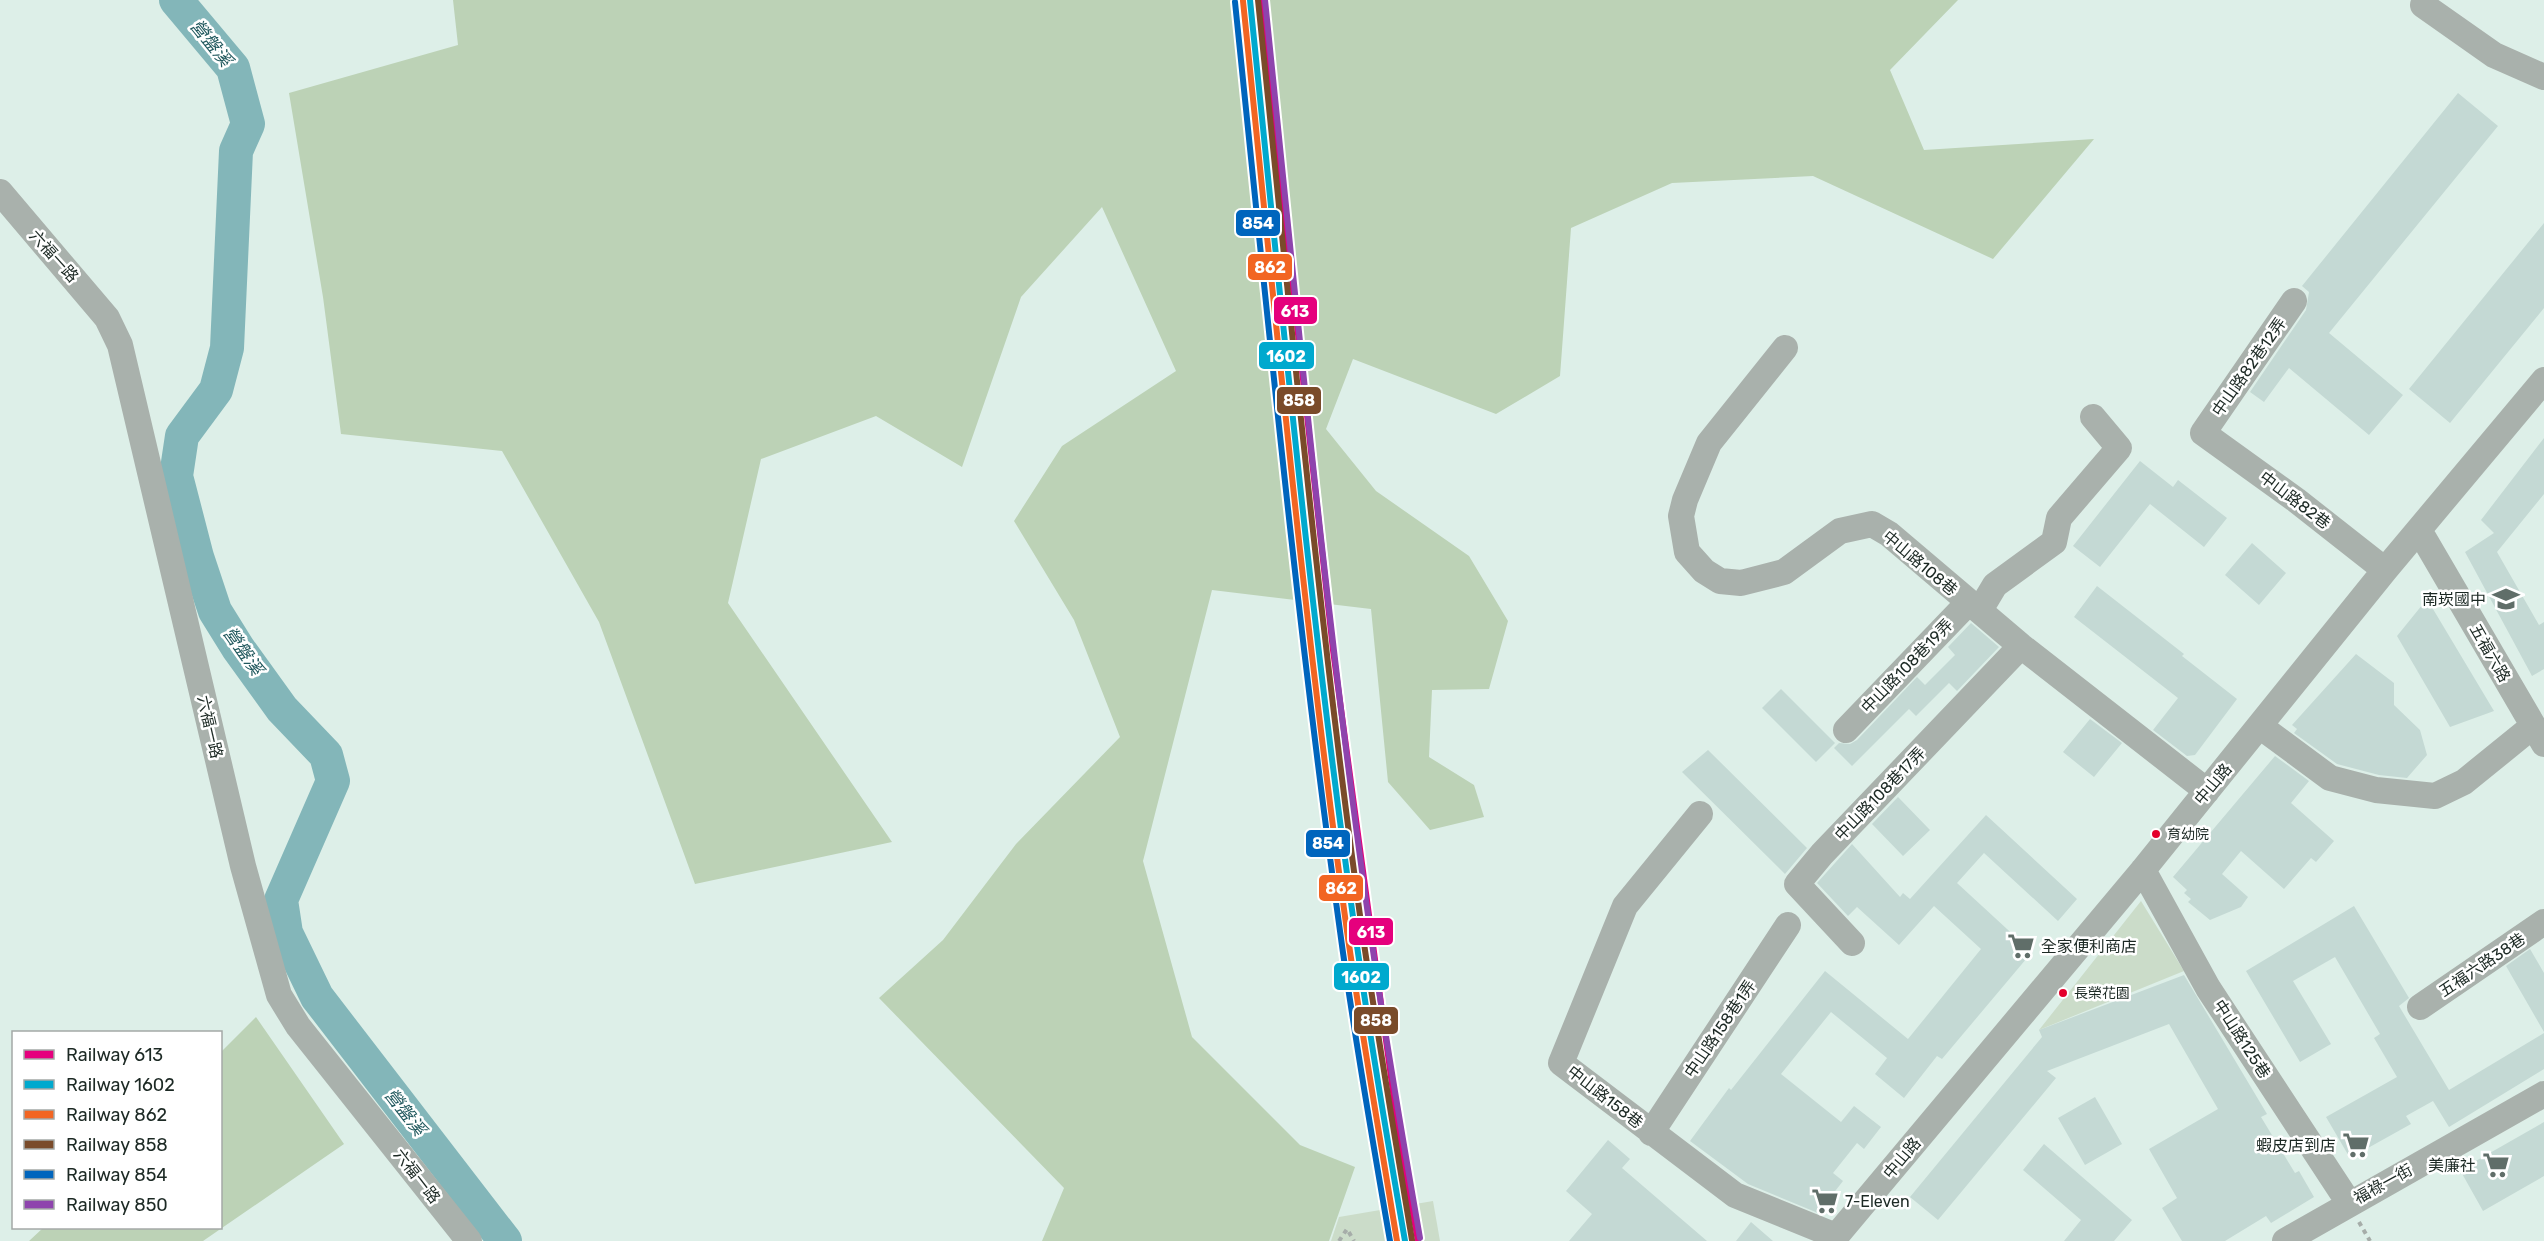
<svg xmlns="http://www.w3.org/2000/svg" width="2544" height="1241" font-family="Rubik,'Noto Sans TC',sans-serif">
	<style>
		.green { fill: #cbdcc9 }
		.forest { fill: #bcd2b6 }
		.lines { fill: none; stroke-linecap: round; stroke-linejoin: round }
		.river { stroke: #83b6b9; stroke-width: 34 }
		.building { fill: #c4d9d4 }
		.path { stroke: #a6ada9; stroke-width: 4; stroke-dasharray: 4.5 4.5; stroke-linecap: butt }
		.minor { stroke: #a9b1ac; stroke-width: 26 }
		.rail-1-casing { stroke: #fff; stroke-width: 10 }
		.rail-2-casing { stroke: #fff; stroke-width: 10 }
		.rail-3-casing { stroke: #fff; stroke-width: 10 }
		.rail-4-casing { stroke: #fff; stroke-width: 10 }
		.rail-5-casing { stroke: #fff; stroke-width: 10 }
		.rail-6-casing { stroke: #fff; stroke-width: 10 }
		.rail-1 { stroke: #e5007d; stroke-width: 6 }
		.rail-2 { stroke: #00a9ce; stroke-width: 6 }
		.rail-3 { stroke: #f26522; stroke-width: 6 }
		.rail-4 { stroke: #7a4b2a; stroke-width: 6 }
		.rail-5 { stroke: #0065bd; stroke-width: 6 }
		.rail-6 { stroke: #8e44ad; stroke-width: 6 }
		.bus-dot { fill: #e4002b; stroke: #fff; stroke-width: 2 }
		.labels { text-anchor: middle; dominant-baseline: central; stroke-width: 5; stroke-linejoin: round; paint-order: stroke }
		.bus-label { font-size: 14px; fill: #1c2924; stroke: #fff; text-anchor: start }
		.street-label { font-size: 16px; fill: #1c2924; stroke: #fff }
		.poi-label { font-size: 16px; fill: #1c2924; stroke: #fff; text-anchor: end }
		.water-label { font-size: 18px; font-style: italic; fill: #20585d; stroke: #fff }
		.line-badge { stroke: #fff; stroke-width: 2 }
		.badge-label { font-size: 16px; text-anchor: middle; font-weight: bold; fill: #fff }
	</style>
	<rect width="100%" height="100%" fill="#ddefe8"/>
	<path class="green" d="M2141,901L2184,971L2039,1030Z
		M1433,1201L1440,1241H1331L1339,1217Z"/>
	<path class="forest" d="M453,0H1958L1890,70L1924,150L2094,139L1993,259L1813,176L1672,183L1571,228L1560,376L1496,414L1353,359L1326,429L1376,491L1469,556L1508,621L1489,689L1432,690L1429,757L1474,785L1484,817L1430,830L1388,782L1371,609L1212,590L1143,861L1192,1037L1300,1145L1355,1167L1329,1241H1042L1064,1188L879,998L943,940L1016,844L1120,737L1074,620L1014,521L1062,446L1176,371L1102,207L1021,297L962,467L876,416L761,459L728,603L892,842L695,884L599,622L502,451L341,434L323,297L289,93L458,45Z
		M256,1017L344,1144L203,1241H29L43,1228H220L221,1052Z"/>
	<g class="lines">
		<path class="river" d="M176,0L233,68L248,124L236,151L227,348L216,390L182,436L176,476L197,557L215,611L238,648L282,709L326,755L333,781L281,900L286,933L317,997L505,1241"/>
	</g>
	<path class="building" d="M2458,93L2498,126L2329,333L2403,395L2369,435L2289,368L2264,402L2250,392L2306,310L2309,292L2302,286Z
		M2544,223V308L2450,423L2409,389Z
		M2544,438V494L2497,552L2539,625L2544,622V669L2532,676L2465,552L2494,533L2481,520Z
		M2140,461L2173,487L2178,480L2227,518L2204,547L2150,504L2100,567L2073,546Z
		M2252,543L2286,573L2259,605L2225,575Z
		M2097,586L2184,654L2182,656L2237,699L2195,755L2187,756L2153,730L2178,698L2074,617Z
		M2427,599L2494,711L2450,727L2397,636Z
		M1971,623L1999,647L1957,691L1949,683L1916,716L1909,709L1852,766L1834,748L1839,743L1850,744L1857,740L1917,677L1925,685L1955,655L1948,647Z
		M2356,654L2394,683V705L2420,730L2427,755L2407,778L2379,775L2337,764L2294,733L2297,729L2292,725Z
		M1781,689L1835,743L1816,762L1762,708Z
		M2090,719L2122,743L2094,777L2063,752Z
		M1708,750L1807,848L1785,874L1682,772Z
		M2275,756L2309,781L2291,803L2334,841L2316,862L2311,858L2284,889L2241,851L2222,874L2248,897L2241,907L2210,920L2188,902L2191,899L2184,893L2187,890L2173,877Z
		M1898,797L1930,830L1903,856L1872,824Z
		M1986,815L2077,899L2058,921L1984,853L1957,883L2032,952L1942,1059L1937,1056L1904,1098L1875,1074L1887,1058L1831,1012L1781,1074L1841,1122L1854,1106L1881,1127L1864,1149L1857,1143L1833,1173L1843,1181L1818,1213L1748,1184L1690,1141L1729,1088L1731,1090L1825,971L1908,1039L1981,949L1934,906L1899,945L1857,907L1848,916L1817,883L1852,844L1900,897L1903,893L1910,899Z
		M2354,906L2409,998L2399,1006L2449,1090L2544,1033V1069L2449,1127L2433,1101L2406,1116L2411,1124L2350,1158L2326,1117L2397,1077L2374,1038L2380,1034L2335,957L2293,981L2331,1044L2300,1062L2246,971Z
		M2530,949L2544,973V1032L2506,966Z
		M2184,975L2267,1114L2261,1117L2295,1173L2299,1171L2314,1197L2271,1223L2266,1216L2225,1241H2182L2162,1208L2177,1198L2149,1149L2218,1109L2169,1024L2047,1071L2056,1078L1938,1220L1910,1197L2042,1037L2039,1030Z
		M2095,1097L2122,1144L2085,1165L2058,1118Z
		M2544,1122V1176L2483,1211L2460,1170Z
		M1608,1140L1630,1159L1622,1168L1707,1241H1569L1592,1214L1566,1191Z
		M2044,1144L2132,1220L2114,1241H2064L2081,1220L2023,1170Z
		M1751,1222L1773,1241H1736Z"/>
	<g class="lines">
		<path class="path" d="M2359,1222L2370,1241
			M1339,1241L1347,1229L1354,1241"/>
		<path class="minor" d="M2423,5L2494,55L2544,77
			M0,192L107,318L120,345L243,866L279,995L298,1026L469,1241
			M2294,301L2203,433L2296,500L2385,570
			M1785,348L1709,443L1685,500L1681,516L1687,552L1704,571L1720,581L1741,583L1784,572L1840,531L1872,524L1889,534L2021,646L2207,791
			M2419,530L2544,744
			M1980,610L1995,585L2054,542L2059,518L2119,448L2093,417
			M2261,727L2330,778L2376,790L2435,796L2464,782L2533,726
			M1846,730L1968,603
			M1700,814L1625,906L1561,1063L1735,1195L1836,1236
			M2143,870L2208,988L2349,1203
			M1852,943L1797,884L1822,854L2021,646
			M2420,1007L2544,922
			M1651,1133L1788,925
			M1832,1241L2143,870L2385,570L2544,380
			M2285,1241L2544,1094"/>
		<defs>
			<path id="rail-1" d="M1261,0L1333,650L1399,1136L1418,1241"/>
			<path id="rail-2" d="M1250,0C1282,311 1311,622 1355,931C1369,1035 1387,1138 1405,1241"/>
			<path id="rail-3" d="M1243,1C1275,311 1304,622 1347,931C1362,1035 1380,1138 1397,1241"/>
			<path id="rail-4" d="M1258,0C1290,310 1319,621 1362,930C1377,1033 1395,1137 1412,1240"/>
			<path id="rail-5" d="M1235,2C1267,312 1297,622 1340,931C1354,1035 1372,1138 1390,1241"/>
			<path id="rail-6" d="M1265,0C1297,310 1326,620 1370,929C1384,1032 1402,1135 1420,1238"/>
		</defs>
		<use href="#rail-1" class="rail-1-casing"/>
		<use href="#rail-2" class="rail-2-casing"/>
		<use href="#rail-3" class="rail-3-casing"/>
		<use href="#rail-4" class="rail-4-casing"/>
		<use href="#rail-5" class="rail-5-casing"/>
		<use href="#rail-6" class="rail-6-casing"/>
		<use href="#rail-1" class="rail-1"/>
		<use href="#rail-2" class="rail-2"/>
		<use href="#rail-3" class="rail-3"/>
		<use href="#rail-4" class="rail-4"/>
		<use href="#rail-5" class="rail-5"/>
		<use href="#rail-6" class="rail-6"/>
	</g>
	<defs>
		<symbol id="school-bare" viewBox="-9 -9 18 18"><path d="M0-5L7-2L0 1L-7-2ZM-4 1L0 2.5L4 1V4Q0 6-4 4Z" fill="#606e69" stroke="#fff" stroke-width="2.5" paint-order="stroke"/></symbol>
		<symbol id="supermarket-bare" viewBox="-9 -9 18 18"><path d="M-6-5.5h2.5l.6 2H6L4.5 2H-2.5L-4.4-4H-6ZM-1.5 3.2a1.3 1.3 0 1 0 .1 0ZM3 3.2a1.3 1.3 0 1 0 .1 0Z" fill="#606e69" stroke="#fff" stroke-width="2.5" paint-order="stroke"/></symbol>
	</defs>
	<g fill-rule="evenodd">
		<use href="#school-bare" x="2487" y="580" width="38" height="38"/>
		<use href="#supermarket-bare" x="2002" y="927" width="38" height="38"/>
		<use href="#supermarket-bare" x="2337" y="1126" width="38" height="38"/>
		<use href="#supermarket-bare" x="2477" y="1146" width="38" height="38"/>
		<use href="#supermarket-bare" x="1806" y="1182" width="38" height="38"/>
	</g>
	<g class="bus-dot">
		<circle cx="2156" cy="834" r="5"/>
		<circle cx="2063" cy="993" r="5"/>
	</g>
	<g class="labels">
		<g class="bus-label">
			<text x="2167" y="834">育幼院</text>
			<text x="2074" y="993">長榮花園</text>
		</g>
		<g class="street-label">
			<text transform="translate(54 256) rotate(48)">六福一路</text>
			<text transform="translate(2249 367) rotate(-55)">中山路82巷12弄</text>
			<text transform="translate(2295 500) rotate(37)">中山路82巷</text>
			<text transform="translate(1920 563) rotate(40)">中山路108巷</text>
			<text transform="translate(2490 653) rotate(60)">五福六路</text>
			<text transform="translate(1907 666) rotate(-46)">中山路108巷19弄</text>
			<text transform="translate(210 727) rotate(77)">六福一路</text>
			<text transform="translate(2213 784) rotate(-50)">中山路</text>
			<text transform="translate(1880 794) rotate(-46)">中山路108巷17弄</text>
			<text transform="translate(2482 965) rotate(-34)">五福六路38巷</text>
			<text transform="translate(1720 1029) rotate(-56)">中山路158巷1弄</text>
			<text transform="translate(2242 1039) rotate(57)">中山路125巷</text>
			<text transform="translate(1605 1097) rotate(38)">中山路158巷</text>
			<text transform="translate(1902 1158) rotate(-50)">中山路</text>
			<text transform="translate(417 1176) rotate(52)">六福一路</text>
			<text transform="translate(2383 1184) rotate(-29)">福祿一街</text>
		</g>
		<g class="poi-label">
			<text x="2486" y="599">南崁國中</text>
			<text x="2041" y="946" text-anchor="start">全家便利商店</text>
			<text x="2336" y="1145">蝦皮店到店</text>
			<text x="2476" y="1165">美廉社</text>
			<text x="1845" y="1201" text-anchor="start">7-Eleven</text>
		</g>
		<g class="water-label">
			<text transform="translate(211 43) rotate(51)">營盤溪</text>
			<text transform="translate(243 651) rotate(55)">營盤溪</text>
			<text transform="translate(405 1112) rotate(52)">營盤溪</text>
		</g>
	</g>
	<g class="line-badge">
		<rect x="1235" y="209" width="46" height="28" rx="6" fill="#0065bd"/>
		<rect x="1247" y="253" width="46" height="28" rx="6" fill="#f26522"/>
		<rect x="1273" y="296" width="45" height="29" rx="6" fill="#e5007d"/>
		<rect x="1258" y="341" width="57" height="29" rx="6" fill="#00a9ce"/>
		<rect x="1276" y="386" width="46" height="29" rx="6" fill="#7a4b2a"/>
		<rect x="1305" y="829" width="46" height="29" rx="6" fill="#0065bd"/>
		<rect x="1318" y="874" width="46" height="28" rx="6" fill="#f26522"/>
		<rect x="1348" y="917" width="46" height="29" rx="6" fill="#e5007d"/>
		<rect x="1333" y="962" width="57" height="29" rx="6" fill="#00a9ce"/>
		<rect x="1353" y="1006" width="46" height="29" rx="6" fill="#7a4b2a"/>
	</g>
	<g class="badge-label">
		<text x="1258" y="229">854</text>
		<text x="1270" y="273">862</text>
		<text x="1295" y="317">613</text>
		<text x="1286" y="362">1602</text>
		<text x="1299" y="406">858</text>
		<text x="1328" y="849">854</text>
		<text x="1341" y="894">862</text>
		<text x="1371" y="938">613</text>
		<text x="1361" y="983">1602</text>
		<text x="1376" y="1026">858</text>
	</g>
	<rect x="12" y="1031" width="210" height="198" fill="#ffffff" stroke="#a4a9a7" stroke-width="1.5"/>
	<rect x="24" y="1050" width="30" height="9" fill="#e5007d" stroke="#a4a9a7" stroke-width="1.5"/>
	<text x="66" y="1061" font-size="18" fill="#1c2924">Railway 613</text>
	<rect x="24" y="1080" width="30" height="9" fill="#00a9ce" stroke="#a4a9a7" stroke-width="1.5"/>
	<text x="66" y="1091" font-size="18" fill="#1c2924">Railway 1602</text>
	<rect x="24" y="1110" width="30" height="9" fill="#f26522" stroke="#a4a9a7" stroke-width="1.5"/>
	<text x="66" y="1121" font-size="18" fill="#1c2924">Railway 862</text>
	<rect x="24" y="1140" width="30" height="9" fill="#7a4b2a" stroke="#a4a9a7" stroke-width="1.5"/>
	<text x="66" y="1151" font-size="18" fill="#1c2924">Railway 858</text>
	<rect x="24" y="1170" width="30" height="9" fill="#0065bd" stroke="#a4a9a7" stroke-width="1.5"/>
	<text x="66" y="1181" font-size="18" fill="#1c2924">Railway 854</text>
	<rect x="24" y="1200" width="30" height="9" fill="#8e44ad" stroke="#a4a9a7" stroke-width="1.5"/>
	<text x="66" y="1211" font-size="18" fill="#1c2924">Railway 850</text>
</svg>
